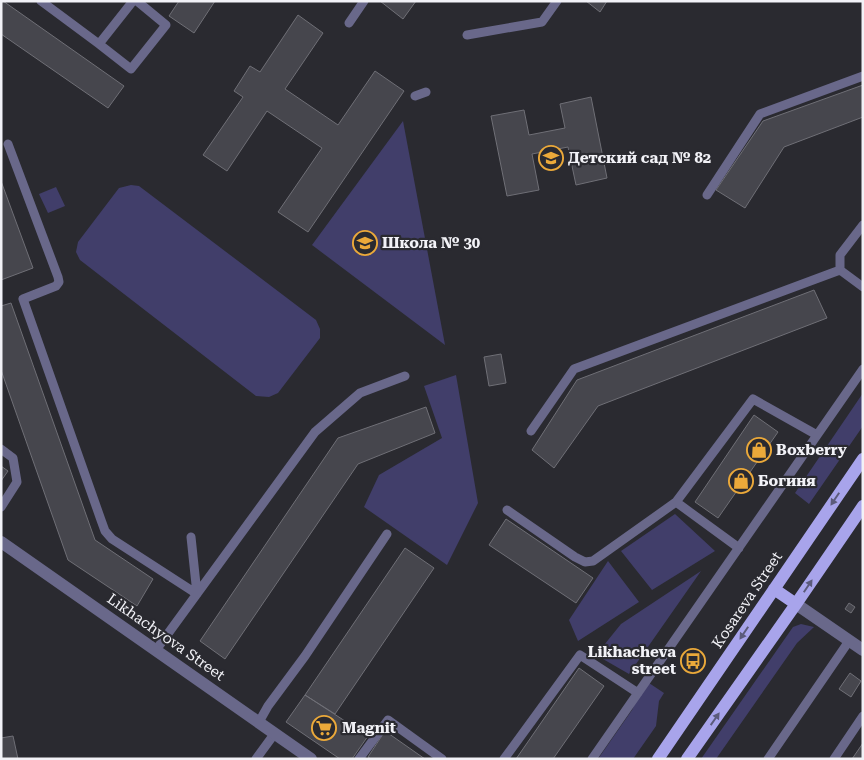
<svg xmlns="http://www.w3.org/2000/svg" width="864" height="760" font-family="'Roboto Serif',serif">
	<style>
		.green { fill: #413e6a }
		.building { fill: #46464d; stroke: #6f6f76 }
		.lines { fill: none; stroke-linecap: round; stroke-linejoin: round }
		.service { stroke: #69688a; stroke-width: 9 }
		.minor { stroke: #69688a; stroke-width: 12 }
		.primary { stroke: #a8a4eb; stroke-width: 12 }
		.oneway { fill: #5c5b7b }
		.labels { text-anchor: middle; dominant-baseline: central; stroke-width: 4.5; stroke-linejoin: round; paint-order: stroke }
		.poi-label { font-size: 15px; font-weight: bold; fill: #f2f2f7; stroke: #2a2a30; text-anchor: start }
		.street-label { font-size: 15px; fill: #f2f2f7; stroke: #2a2a30 }
	</style>
	<rect width="100%" height="100%" fill="#2a2a30"/>
	<path class="green" d="M403,121L445,345L312,245Z
		M131,185L139,186L316,320L320,329V338L278,393L269,397L256,396L80,260L76,252L78,242L119,188Z
		M56,187L65,206L48,213L39,194Z
		M456,375L478,503L447,565L364,507L379,475L442,438L424,386Z
		M863,393V426L809,504L795,493Z
		M675,514L715,551L652,590L621,551Z
		M608,561L639,602L578,641L569,620Z
		M701,571L629,674L596,655L621,624Z
		M801,624L814,627L797,643L716,759H701L793,627Z
		M646,681L664,693L659,701L656,726L633,759H598L632,710Z"/>
	<path class="building" d="M1,1H3L124,86L108,108L1,34Z
		M179,1H215L194,33L169,16Z
		M380,1H416L403,19Z
		M586,1H607L600,12Z
		M298,15L323,33L285,89L338,125L375,71L404,91L308,232L278,212L322,148L267,111L227,171L203,155L243,97L234,91L250,66L260,72Z
		M863,85V117L784,147L745,208L716,190L763,121Z
		M591,97L607,178L576,185L568,147L532,154L539,190L507,196L491,116L524,110L529,135L565,128L560,104Z
		M1,181L33,268L1,280Z
		M814,290L827,318L598,406L554,468L532,450L577,380Z
		M11,303L95,540L153,579L137,606L68,560L1,370V306Z
		M501,354L506,383L489,386L484,357Z
		M426,407L435,433L358,464L225,659L200,641L338,438Z
		M754,415L778,432L718,518L695,502Z
		M1,466L8,471L1,481Z
		M506,519L593,578L576,603L489,545Z
		M405,548L434,568L335,714L305,695Z
		M849,603L855,607L851,613L845,609Z
		M579,668L604,686L553,759H516Z
		M850,673L861,681L851,697L839,689Z
		M305,695L368,736L352,759H340L286,722Z
		M385,731L425,759H371L368,757Z
		M13,736L18,759H1V738Z
		M863,743V759H852Z"/>
	<g class="lines">
		<path class="service" d="M41,1L99,44L131,69L166,25L137,1
			M349,23L364,1
			M467,35L542,22L557,1
			M99,44L133,1
			M415,96L426,92
			M8,144L58,277L59,282L56,286L23,299L101,520L105,531L112,539L197,594
			M707,195L760,114L863,76
			M840,270V255L863,225
			M840,270L863,287
			M531,431L574,369L840,270
			M1,449L13,458L17,482L1,507
			M676,502L739,548
			M507,510L575,557L585,562L593,561L676,502L753,399L817,435
			M191,537L197,594
			M156,650L315,432L360,393L405,376
			M259,722L268,706L305,656L387,534
			M256,759L275,733
			M359,759L388,720L442,759
			M504,759L580,655L638,693
			M592,759L863,369
			M768,759L849,641
			M834,759L863,716"/>
		<path class="minor" d="M1,542L311,759
			M796,604L863,650"/>
		<path class="primary" d="M774,589L796,604
			M658,759L863,459
			M687,759L796,604L863,506"/>
	</g>
	<defs><path id="oneway-solid" d="M-6-.8H1V-3.2L6.5 0L1 3.2V.8H-6Z" transform="scale(1.25)"/></defs>
	<g class="oneway">
		<use href="#oneway-solid" transform="translate(835 499) rotate(124)"/>
		<use href="#oneway-solid" transform="translate(808 586) rotate(-56)"/>
		<use href="#oneway-solid" transform="translate(744 633) rotate(124)"/>
		<use href="#oneway-solid" transform="translate(715 719) rotate(-55)"/>
	</g>
	<defs>
		<symbol id="school-ring" viewBox="-11 -11 22 22"><circle r="9.5" fill="#2a2a30" stroke="#eba93a" stroke-width="1.5"/><path d="M0-5L7-2L0 1L-7-2ZM-4 1L0 2.5L4 1V4Q0 6-4 4Z" fill="#eba93a"/></symbol>
		<symbol id="shop-ring" viewBox="-11 -11 22 22"><circle r="9.5" fill="#2a2a30" stroke="#eba93a" stroke-width="1.5"/><path d="M-5-2.5h2.3a2.7 3.5 0 0 1 5.4 0H5L5.5 6h-11ZM-1.5-2.5h3a1.5 2.3 0 0 0-3 0Z" fill="#eba93a"/></symbol>
		<symbol id="bus-ring" viewBox="-11 -11 22 22"><circle r="9.5" fill="#2a2a30" stroke="#eba93a" stroke-width="1.5"/><path d="M-5-6H5V4H4V6H2V4H-2V6H-4V4H-5ZM-3.5-4V0h7V-4ZM-3.5 1.2v1.5H-2V1.2ZM2 1.2v1.5H3.5V1.2Z" fill="#eba93a"/></symbol>
		<symbol id="supermarket-ring" viewBox="-11 -11 22 22"><circle r="9.5" fill="#2a2a30" stroke="#eba93a" stroke-width="1.5"/><path d="M-6-5.5h2.5l.6 2H6L4.5 2H-2.5L-4.4-4H-6ZM-1.5 3.2a1.3 1.3 0 1 0 .1 0ZM3 3.2a1.3 1.3 0 1 0 .1 0Z" fill="#eba93a"/></symbol>
	</defs>
	<g fill-rule="evenodd">
		<use href="#school-ring" x="537" y="144" width="28" height="28"/>
		<use href="#school-ring" x="351" y="229" width="28" height="28"/>
		<use href="#shop-ring" x="745" y="436" width="28" height="28"/>
		<use href="#shop-ring" x="727" y="467" width="28" height="28"/>
		<use href="#bus-ring" x="679" y="647" width="28" height="28"/>
		<use href="#supermarket-ring" x="310" y="714" width="28" height="28"/>
	</g>
	<g class="labels">
		<g class="poi-label">
			<text x="568" y="158">Детский сад № 82</text>
			<text x="382" y="243">Школа № 30</text>
			<text x="776" y="450">Boxberry</text>
			<text x="758" y="481">Богиня</text>
			<text x="676" y="652" text-anchor="end">Likhacheva<tspan x="676" dy="17">street</tspan></text>
			<text x="342" y="728">Magnit</text>
		</g>
		<g class="street-label">
			<text transform="translate(747 600) rotate(-56)">Kosareva Street</text>
			<text transform="translate(166 637) rotate(35)">Likhachyova Street</text>
		</g>
	</g>
	<rect width="864" height="760" fill="none" stroke="#f2f2f7" stroke-width="5"/>
</svg>
